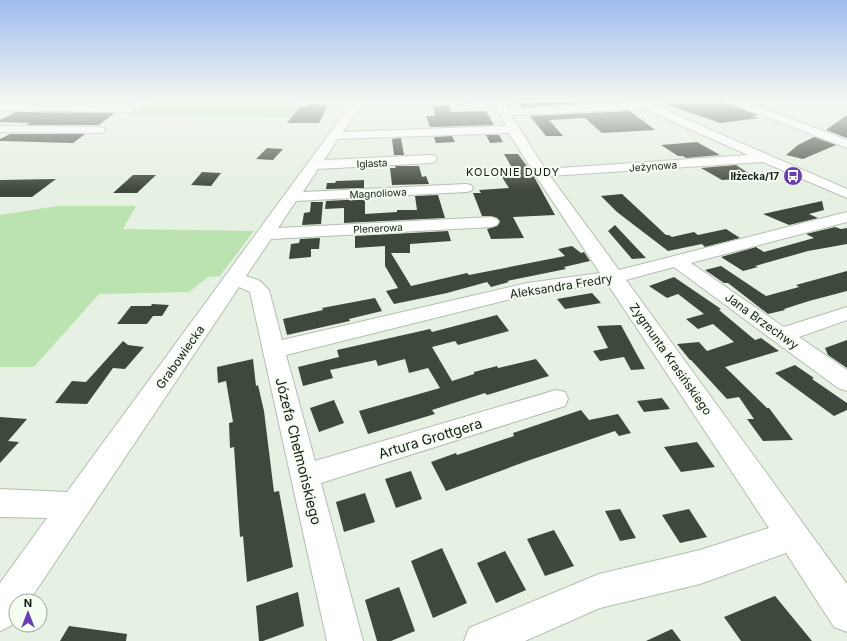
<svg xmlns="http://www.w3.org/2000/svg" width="847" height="641" font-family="Inter,sans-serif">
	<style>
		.green { fill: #bbe3af }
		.building { fill: #3f483d }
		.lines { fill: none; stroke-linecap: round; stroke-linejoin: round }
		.minor-casing { stroke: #b4bdb1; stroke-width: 2 }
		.minor { fill: #fff; fill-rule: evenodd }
		.labels { text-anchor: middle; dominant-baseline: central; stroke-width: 4; stroke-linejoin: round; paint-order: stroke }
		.far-street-label { font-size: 10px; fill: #181b17; stroke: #f4fef1 }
		.far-poi-label { font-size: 10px; font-weight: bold; fill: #181b17; stroke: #f4fef1; text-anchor: end }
		.far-neighbourhood-label { font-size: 11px; letter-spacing: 1px; fill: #181b17; stroke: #f4fef1 }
		.street-label { font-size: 12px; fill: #181b17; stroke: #f4fef1 }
		.near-street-label { font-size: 14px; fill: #181b17; stroke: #f4fef1 }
	</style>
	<rect width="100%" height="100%" fill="#e6f0e3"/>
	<path class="green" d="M22,100H143L134,106H11Z
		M151,100H307L288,117L129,116Z
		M57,206H136L123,229L254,231L220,276L208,277L189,292L99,294L34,367H0V215Z"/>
	<path class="building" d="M571,100H607L612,102L522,107L518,103L573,101Z
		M660,100H718L757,115L752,116L759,118L720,123L659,102Z
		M309,104L328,105L319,123H287L300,107H307Z
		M449,105L451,112L486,111L494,125L430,127L426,116H435L433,106Z
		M630,111L655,130L602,133L585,118L549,120L563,136H546L530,116Z
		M16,112L115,113L99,125H26L30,123L0,122V120Z
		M847,115V138L826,130Z
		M10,134H85L73,143L0,141V139Z
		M486,135H499L503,142L490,143Z
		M452,136L455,142L436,143L434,137Z
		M814,137L836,145L803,159L786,155L798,145Z
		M401,138L404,155H394L392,139Z
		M697,142L720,155L686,158L683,156H678L661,145Z
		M267,148L283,149L273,160L256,159Z
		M504,154H518L532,173L555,215L513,217L524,238L491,239L487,229L497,226L500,221L497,218L491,216H482L473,193H481L479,190L509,188L500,174L515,173Z
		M736,165L756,178L722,180L701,168Z
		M395,166H419L422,177L426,176L429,184L392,185L390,168H396Z
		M202,172L221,173L211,186L191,185Z
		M133,175H156L137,193H113Z
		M56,179L32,197H0V180Z
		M364,180V188L326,189L327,183H335L336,181Z
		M622,194L666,235H669L672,237L694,232L698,235L726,229L740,238L705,247L702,244L668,251L617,212L601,196Z
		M438,195L445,218L344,223V208L325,209L326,201L365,199V214L397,212V210H417L415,196Z
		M822,201L824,210L809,214L818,218L789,225L763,214Z
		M311,202H323L321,224L302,225L304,213L310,212Z
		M615,225L646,258L632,259L608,231Z
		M835,227L841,229L847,228V244L808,251L755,266L758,267L743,271L721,257L756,247L764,252L814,238L806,234Z
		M448,231L451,241L410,244V253H391L411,286L467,273L469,275L565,256L558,249L572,246L581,253L584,252L590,261L564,267L566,269L507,281L509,282L491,287L487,282L447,293L394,304L386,291L398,288L385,266V246L355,248V236Z
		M320,238L319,249H311V257L289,259L291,244L299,243L300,239Z
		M721,266L766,296L799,287L796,285L847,271V291L809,301L784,309L785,310L768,314L728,283H724L705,270Z
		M674,277L721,309L719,310L755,340L761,338L779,351L725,367L767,408H769L793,440L763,441L747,419H754L739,397L727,399L691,360H690L677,344L699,342L707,351L734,342L713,324L698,329L686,319L704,314L678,294L667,298L649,286Z
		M592,293L601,303L565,309L557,299Z
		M375,298L382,311L349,319L350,321L287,335L283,319L323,310L322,308Z
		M152,304L169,305L162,316H153L147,324H117L131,306H151Z
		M497,315L509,331L458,345L455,341L432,347L452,381L474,374V372L497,366L498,368L536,359L549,376L487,395L485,393L432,410L435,414L368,434L359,411L440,388L428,368L409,373L405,359L378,366L376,360L330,370L333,378L303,386L298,367L339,357L337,350L430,329L432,332Z
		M621,325L635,351L645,369L631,370L624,357L600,361L593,351L608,348L597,326Z
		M847,340V368L828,355L825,348Z
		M123,341L128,345L144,347L125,369L113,368L87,404L55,403L72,381L86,382Z
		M253,359L256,386L258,385L264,411L274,492L279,491L293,567L247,582L243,536L240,537L234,447L230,448L229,423L233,422L226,381L218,383L217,367Z
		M795,365L814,378L812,379L847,403V410L834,416L775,373Z
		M662,398L670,409L644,412L637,401Z
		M334,400L344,423L319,432L310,408Z
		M581,410L589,420L618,414L631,433L619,436L615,431L530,460L446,491L431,462L456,453L457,455L514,436L513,433Z
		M0,417L27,419L8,441L19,442L0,463Z
		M697,442L715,467L681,472L664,447Z
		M411,471L422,499L396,508L385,479Z
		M365,493L375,522L344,532L336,502Z
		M620,509L636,538L620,541L605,511Z
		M689,509L707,537L680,543L662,515Z
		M554,530L574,566L545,576L527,539Z
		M442,548L467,603L433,618L411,561Z
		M505,551L526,590L496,603L477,563Z
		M399,587L415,631L391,641H377L365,600Z
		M298,592L304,626L263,641H259L256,606Z
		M775,596L812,641H741L724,617Z
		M69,626L127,634L126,641H60Z
		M672,629L681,641H646Z"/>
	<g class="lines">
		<defs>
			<path id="minor" d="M354,100H479L474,103L361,105L343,132L506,126L493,100H503L508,109L632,103L628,100H642L847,189V198L763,162L550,176L619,270L847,212V222L691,263L784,327L847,307V320L799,337L847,370V391L838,388L674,267L626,280L847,584V632L834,627L786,553L700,584L600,608L525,641H464L469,628L599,574L700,550L769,528L607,283L527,295L286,355L315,461L556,390L565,392L568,399L565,406L321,483L363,641H327L250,292L239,287L29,601H16C16,621 20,623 0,631V583L47,518L0,517V489L67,492ZM645,109L748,155L545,169L511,115ZM509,133L534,173L600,273L527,283L282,340L269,290L260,281L246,276L271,239L491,227L497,225L499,222L497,219L491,217L278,228L296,201L466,192L471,191L473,188L471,185L466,184L303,192L318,169L430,163L435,162L437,159L435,156L430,155L324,160L338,139Z
				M727,100H741L847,140V148L728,102Z
				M0,104L130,106L135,109L130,112L0,110Z
				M0,126L100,127L104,128L106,130L104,132L100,133L0,132Z"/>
		</defs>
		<use href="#minor" class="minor-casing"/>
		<use href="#minor" class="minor"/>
	</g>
	<linearGradient id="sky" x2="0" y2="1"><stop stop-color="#9fbbee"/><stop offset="0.53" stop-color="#f4f8f2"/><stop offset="1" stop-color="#f4f8f2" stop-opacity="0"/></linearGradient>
	<rect width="847" height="190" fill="url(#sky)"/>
	<defs>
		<symbol id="bus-disc" viewBox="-11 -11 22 22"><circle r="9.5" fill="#683db5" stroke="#f4fef1"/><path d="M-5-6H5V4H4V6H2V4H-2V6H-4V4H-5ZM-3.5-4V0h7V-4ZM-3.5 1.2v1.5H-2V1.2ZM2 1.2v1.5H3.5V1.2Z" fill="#fff"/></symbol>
	</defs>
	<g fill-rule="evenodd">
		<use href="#bus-disc" x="782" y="165" width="22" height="22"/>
	</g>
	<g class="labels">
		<g class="far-street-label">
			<text transform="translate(372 163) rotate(-3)">Iglasta</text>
			<text transform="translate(653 166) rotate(-4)">Jeżynowa</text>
			<text transform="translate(378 193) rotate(-3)">Magnoliowa</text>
			<text transform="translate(378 228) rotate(-3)">Plenerowa</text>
		</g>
		<g class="far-poi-label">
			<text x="779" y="176">Iłżecka/17</text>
		</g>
		<g class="far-neighbourhood-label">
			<text x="513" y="172">KOLONIE DUDY</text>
		</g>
		<g class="street-label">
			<text transform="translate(561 286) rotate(-9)">Aleksandra Fredry</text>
			<text transform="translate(762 321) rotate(36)">Jana Brzechwy</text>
			<text transform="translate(180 357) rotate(-55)">Grabowiecka</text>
			<text transform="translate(671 359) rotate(55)">Zygmunta Krasińskiego</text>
		</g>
		<g class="near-street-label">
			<text transform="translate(430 438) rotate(-17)">Artura Grottgera</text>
			<text transform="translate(299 451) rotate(76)">Józefa Chełmońskiego</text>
		</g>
	</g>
	<g transform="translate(28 613)"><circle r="19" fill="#f4fef1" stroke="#9ca39a"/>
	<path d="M0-3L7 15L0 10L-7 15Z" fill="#683db5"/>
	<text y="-6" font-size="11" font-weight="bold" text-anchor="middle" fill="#181b17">N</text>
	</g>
</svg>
